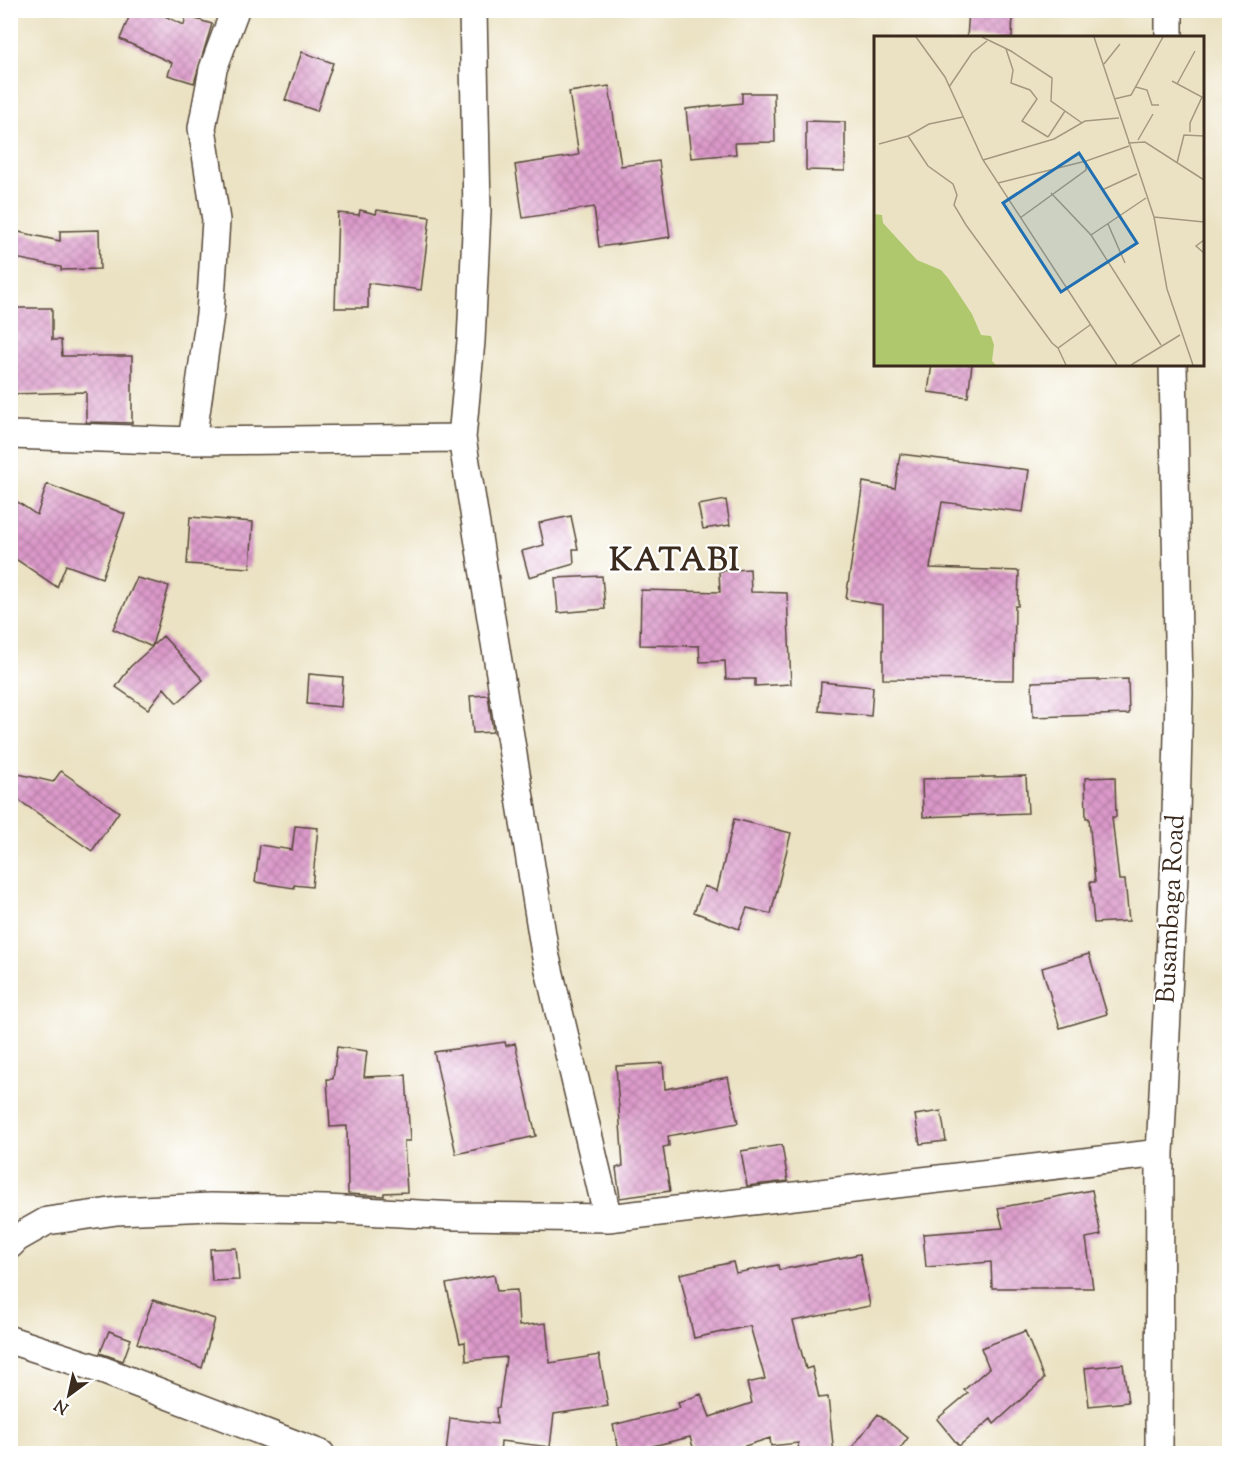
<svg xmlns="http://www.w3.org/2000/svg" width="1240" height="1464" font-family="'Sorts Mill Goudy',serif">
	<style>
		.building { fill: url(#building-cross-hatch) }
		.lines { fill: none; stroke-linecap: round; stroke-linejoin: round }
		.minor-casing { stroke: #554637; stroke-width: 30 }
		.minor { stroke: #fff; stroke-width: 27 }
		.labels { text-anchor: middle; dominant-baseline: central; stroke-width: 4.5; stroke-linejoin: round; paint-order: stroke }
		.street-label { font-size: 26px; fill: #3b2a1e; stroke: #fff }
		.district-label { font-size: 32px; font-weight: bold; letter-spacing: 1.5px; fill: #3b2a1e; stroke: #fff }
		.inset-road { fill: none; stroke: #a59881; stroke-width: 1.5 }
		.view { fill: #1f6fb2; fill-opacity: 0.15; stroke: #1f6fb2; stroke-width: 3 }
		.inset-edge { fill: none; stroke: #3b2a1e; stroke-width: 3 }
	</style>
	<defs>
		<pattern id="building-cross-hatch" width="8" height="8" patternUnits="userSpaceOnUse" patternTransform="scale(1.5)"><rect width="8" height="8" fill="#db99ca"/><path d="M0 0l8 8M0 8l8-8" fill="none" stroke="#b37da3"/></pattern>
	</defs>
	<rect width="100%" height="100%" fill="#fff"/>
	<filter id="ink" filterUnits="userSpaceOnUse"><feTurbulence type="fractalNoise" baseFrequency=".0167" numOctaves="2"/><feDisplacementMap in="SourceGraphic" scale="12" xChannelSelector="R" yChannelSelector="G"/><feConvolveMatrix kernelMatrix="1 2 1 2 8 2 1 2 1" color-interpolation-filters="sRGB"/></filter>
	<filter id="wash" filterUnits="userSpaceOnUse"><feTurbulence type="fractalNoise" baseFrequency=".008" numOctaves="4" result="noise"/><feDisplacementMap in="SourceGraphic" scale="24" xChannelSelector="R" yChannelSelector="G"/><feGaussianBlur stdDeviation="1.35" result="paint"/><feColorMatrix in="noise" values="0 0 0 0 0 0 0 0 0 0 0 0 0 0 0 0 0 1.4 0 .05"/><feComposite in="paint" operator="in"/></filter>
	<g filter="url(#wash)">
		<rect width="100%" height="100%" fill="#ebe2c3"/>
		<g id="blocks">
			<path class="building" d="M132,10H152L184,25L186,16L212,24L194,83L168,75L172,63L120,39Z
				M969,10H1013L1012,38H967Z
				M302,52L333,63L317,111L285,100Z
				M609,86L621,166L659,161L670,237L599,247L594,207L523,218L515,165L579,155L569,92Z
				M742,93H774L775,142L735,143L736,154L691,158L686,109L742,103Z
				M806,121L845,122V171L806,170Z
				M360,210L376,214L377,210L430,217L421,290L368,283V308H335L338,213L359,215Z
				M99,230L100,269L61,270V267L10,257L14,231L60,241V231Z
				M10,308H52V340H61L62,356H132V423L86,422V392L10,394Z
				M932,364H972L968,397L928,392Z
				M900,454L1029,470L1023,512L942,502L930,568L1019,571L1018,606H1015L1014,680L883,679V605L846,599L863,482L895,488Z
				M47,484L125,514L102,578L66,565L57,587L10,555V497L37,515Z
				M726,500L730,525L703,529L698,505Z
				M571,516L578,549H573L574,564L529,577L522,551L544,545L539,523Z
				M190,517L253,522L250,568L187,564Z
				M750,569L751,592L787,593L791,684L755,686V679H726L725,661L700,662L699,646L640,645L641,590L720,592L719,571Z
				M602,576L605,609L558,613L555,578Z
				M137,578L169,586L152,646L163,636L203,680L177,703L164,688L148,709L116,687L130,667L152,647L113,629Z
				M309,674L343,677L341,707L307,704Z
				M1128,679L1129,714L1033,717L1032,682Z
				M821,682L873,687L871,716L819,711Z
				M488,695L493,732L473,733L470,696Z
				M61,771L119,812L92,851L10,794V772L53,782Z
				M1026,776L1028,813L923,817L922,779Z
				M1115,777L1116,817H1112L1119,880H1125L1129,921L1094,923L1090,882H1095L1089,818H1086L1085,778Z
				M734,819L791,833L771,914L747,908L739,929L694,912L704,886L717,891Z
				M295,826L318,828L312,887L294,885V888L255,882L260,845L292,850Z
				M1089,954L1107,1014L1060,1028L1042,968Z
				M505,1042L506,1046L515,1043L536,1136L456,1154L434,1052Z
				M337,1047L367,1051L364,1077L406,1075L410,1141H404L407,1192L384,1193V1196L348,1194L347,1126L330,1127L327,1079H333Z
				M663,1063L665,1089L728,1077L738,1123L668,1136L669,1146L663,1147L670,1191L620,1198L616,1168L623,1166L616,1066Z
				M941,1111L946,1141L920,1144L915,1115Z
				M782,1145L788,1181L747,1186L741,1151Z
				M1092,1190L1101,1235L1086,1238L1093,1288H992L991,1262L926,1267L923,1234L1003,1228L998,1208Z
				M236,1248L239,1280L212,1281L210,1249Z
				M860,1254L870,1306L793,1321L806,1369L812,1367L819,1398L828,1397L834,1454H799L798,1443L771,1446L770,1438L720,1454H695L690,1437L620,1454L613,1425L680,1408L678,1403L701,1394L710,1417L752,1403L747,1383L765,1379L750,1326L694,1338L680,1274L733,1262L736,1273L778,1265L779,1270Z
				M494,1275L497,1291L517,1290L519,1326L546,1323L550,1363L599,1355L608,1406L554,1414L550,1447L501,1441L500,1454H446L450,1418L497,1424L496,1408L499,1407L506,1357L466,1361L465,1342L460,1343L446,1284Z
				M153,1300L215,1319L202,1368L137,1343Z
				M109,1331L131,1339L123,1361L100,1353Z
				M1025,1331L1044,1379L994,1424L991,1419L959,1446L937,1419L968,1393L964,1390L989,1368L981,1348Z
				M1123,1364L1128,1402L1089,1406L1085,1368Z
				M878,1414L908,1438L896,1454H847Z"/>
		</g>
	</g>
	<g filter="url(#ink)">
		<use href="#blocks" fill-opacity="0" stroke="#554637" stroke-width="1.5"/>
		<g class="lines">
			<defs>
				<path id="minor" d="M473,10L477,211L471,341L462,438L545,953L608,1218
					M1169,10V38
					M10,435L192,441L462,438
					M192,441L210,314L216,220L202,128L213,69L235,10
					M10,1245L17,1238L47,1221L117,1211L211,1207L326,1209L456,1216L608,1218L1160,1153
					M10,1340L102,1370L321,1454
					M1159,1454L1160,1153L1175,855L1179,693L1173,364"/>
			</defs>
			<use href="#minor" class="minor-casing"/>
			<use href="#minor" class="minor"/>
		</g>
	</g>
	<g class="labels">
		<g class="street-label">
			<text transform="translate(1172 909) rotate(-87)">Busambaga Road</text>
		</g>
		<g class="district-label">
			<text x="675" y="562">KATABI</text>
		</g>
	</g>
	<g transform="translate(874 36)">
		<rect width="330" height="330" fill="#ebe2c3"/>
		<path d="M0,178L8,179L9,187L43,224L67,234L74,242L98,278L107,299L117,300L120,309L118,325L122,329H0Z" fill="#afc86d"/>
		<path class="inset-road" d="M42,1L71,41L109,124L243,329M108,1L137,15L178,42L177,65L208,87M220,1L280,181L293,253L319,329M132,13L139,34L137,47L156,54L163,63L148,85L174,101M230,28L246,8M298,45L328,61L316,87V96M303,48L321,15M75,51L98,17L113,5M262,51L273,54L278,69H285M240,63L257,59L289,1M89,81L55,88L34,100L54,130L79,148L83,159L80,169L92,189L178,307L184,312L216,289M174,101L191,75M264,104L279,78M254,107L271,106L330,144M5,108L34,100M109,124L180,103L211,85L245,82M303,127L310,99L330,100M124,147L212,125M228,154L263,138M177,157L217,199L287,309M280,181L330,186M146,182L212,134V125L255,110M234,188L251,227M217,199L272,162M330,217L322,210L330,204M184,312L192,329M257,329L306,299"/>
		<path class="view" d="M205,117L263,207L187,256L129,167Z"/>
		<rect width="330" height="330" class="inset-edge"/>
	</g>
	<rect width="1240" height="1464" fill="none" stroke="#fff" stroke-width="36"/>
	<g transform="translate(69 1395) rotate(213)" stroke="#ffffff" stroke-width="4.5" paint-order="stroke">
	<path d="M0-4.5L10 22L0 15L-10 22Z" fill="#3b2a1e"/>
	<text y="-9" font-size="16" font-weight="bold" text-anchor="middle" fill="#3b2a1e">N</text>
	</g>
</svg>
